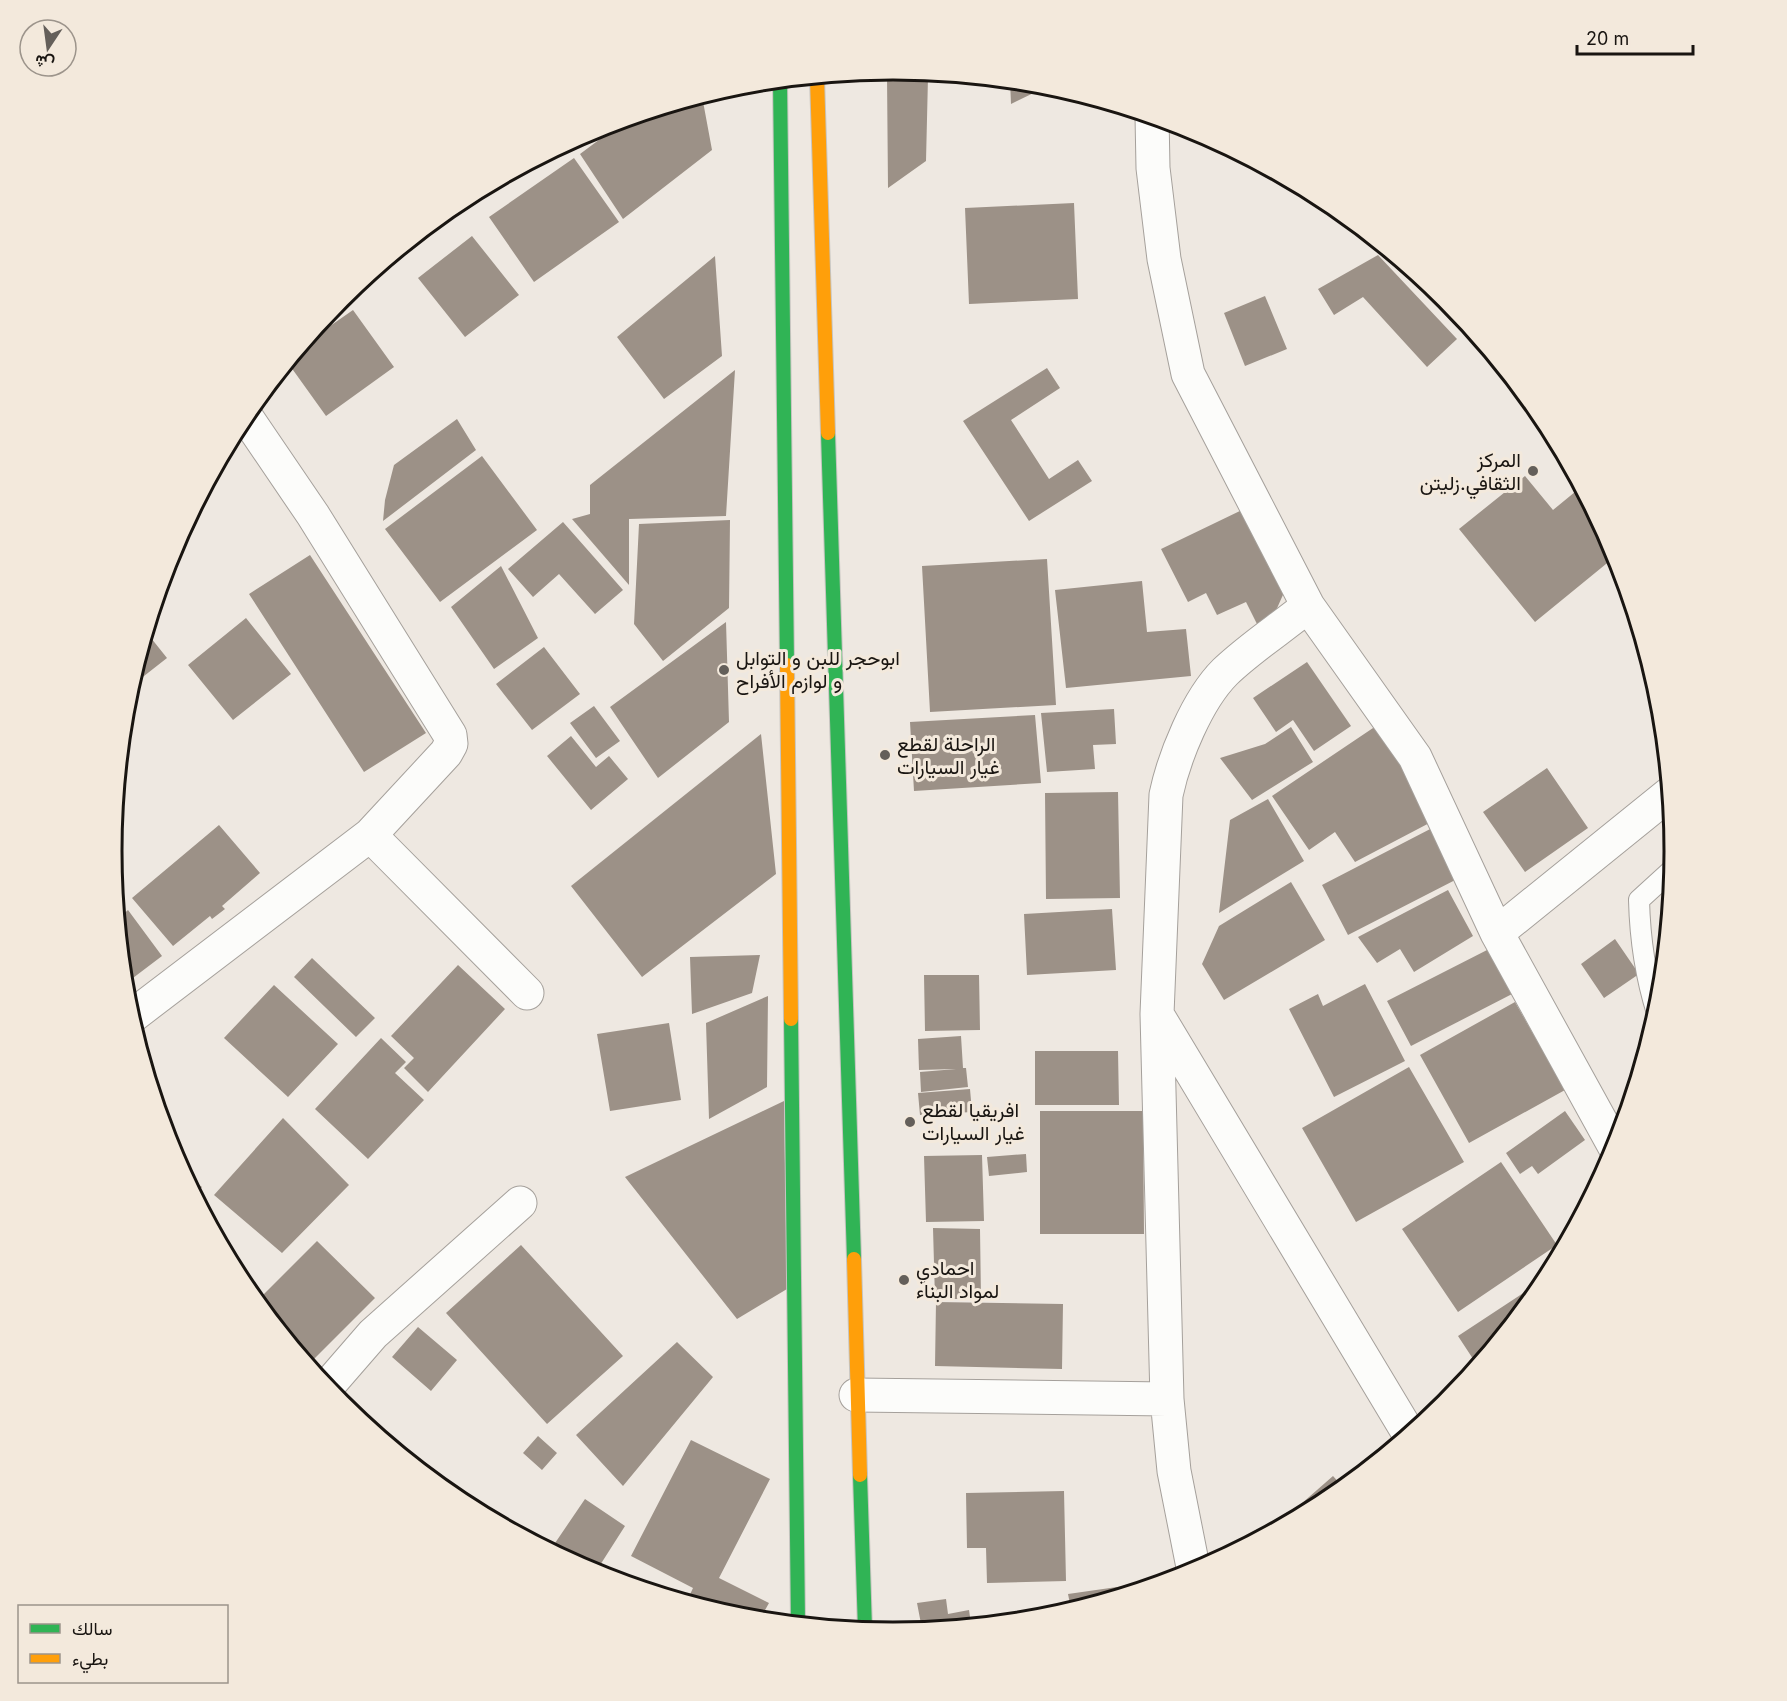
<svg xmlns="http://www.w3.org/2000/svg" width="1787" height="1701" font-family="Inter,Vazirmatn,sans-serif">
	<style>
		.building { fill: #9c9187 }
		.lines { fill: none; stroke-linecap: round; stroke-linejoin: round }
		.lane-casing { stroke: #a5a09b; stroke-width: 22 }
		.street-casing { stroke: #a5a09b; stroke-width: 35 }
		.fast-casing { stroke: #c6c4c0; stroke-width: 16 }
		.slow-casing { stroke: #c6c4c0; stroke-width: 16 }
		.lane { stroke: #fcfcfa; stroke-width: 20 }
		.street { stroke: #fcfcfa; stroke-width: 33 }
		.fast { stroke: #30b455; stroke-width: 14 }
		.slow { stroke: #ff9f0a; stroke-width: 14 }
		.poi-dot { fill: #645f5a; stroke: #f3e9dc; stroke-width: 2 }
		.labels { text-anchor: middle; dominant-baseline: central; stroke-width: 6; stroke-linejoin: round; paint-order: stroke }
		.poi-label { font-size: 20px; fill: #191511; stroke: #f3e9dc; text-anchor: start }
		.rim { fill: none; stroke: #191511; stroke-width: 3 }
	</style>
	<rect width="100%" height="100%" fill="#eee8e1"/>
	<path class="building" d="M886,70L909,71V72H886Z
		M887,76L928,77L926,161L888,188Z
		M1010,80L1046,84L1050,85L1011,104Z
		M702,96L712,150L623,219L580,154L627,119Z
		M574,158L619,222L534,282L489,217Z
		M1074,203L1078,299L969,304L965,208Z
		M472,236L519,295L465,337L418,278Z
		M1378,255L1457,339L1427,367L1363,297L1334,315L1318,289Z
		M715,256L722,356L664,399L617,337Z
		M1265,296L1287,349L1245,366L1224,313Z
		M353,310L394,367L326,416L288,363L300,347Z
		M1047,368L1060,388L1011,420L1049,479L1078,460L1092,481L1029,521L963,421Z
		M735,370L726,516L629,519V585L572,519L590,514V485Z
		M457,419L476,450L383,521L385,500L394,465Z
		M482,456L537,530L440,602L385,529Z
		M1525,476L1553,510L1581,487L1617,555L1535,622L1459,529Z
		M1244,509L1286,588L1274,615L1257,624L1246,602L1217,615L1206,593L1188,602L1161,549Z
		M730,520L729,608L663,661L634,624L639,524Z
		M563,522L623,590L595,614L559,574L533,597L508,569Z
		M310,555L426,733L364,772L249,594Z
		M1047,559L1056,705L930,712L922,566Z
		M501,566L538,638L494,669L451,607Z
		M1142,581L1147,632L1186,629L1191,676L1066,688L1055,590Z
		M246,618L291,674L233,720L188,665Z
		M726,622L729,722L658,778L610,707Z
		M147,633L167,658L130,687L138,660Z
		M544,647L580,694L532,730L496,684Z
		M1307,662L1351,726L1314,751L1293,720L1276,732L1253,698Z
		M594,706L620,741L596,758L570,723Z
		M1114,709L1116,744L1093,745L1095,769L1047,772L1041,713Z
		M1035,715L1041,783L914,791L910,722Z
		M1376,726L1437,819L1355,862L1335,832L1309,850L1272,796Z
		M1291,727L1313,762L1252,800L1220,758L1265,744Z
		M761,734L776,874L642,977L571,886Z
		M571,736L596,767L609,756L628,779L591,810L547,756Z
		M1547,768L1588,828L1525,872L1483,812Z
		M1118,792L1120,898L1046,899L1045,793Z
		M1268,799L1304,861L1219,913L1230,820Z
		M219,825L260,873L222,906L225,909L212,919L210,916L173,946L132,898Z
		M1436,826L1463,876L1348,935L1322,885Z
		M1291,882L1325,940L1224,1000L1202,964L1219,926Z
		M1448,890L1473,936L1414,972L1400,949L1377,963L1358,937Z
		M1112,909L1116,970L1027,975L1024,914Z
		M128,910L162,956L129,981L124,975L119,918Z
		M1615,939L1639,974L1604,998L1581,964Z
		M1491,948L1514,993L1411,1046L1387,1001Z
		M760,955L752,993L692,1014L690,957Z
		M312,958L375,1018L356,1037L294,977Z
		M458,965L505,1009L428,1092L404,1068L414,1058L391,1036Z
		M924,975H979L980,1030L925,1031Z
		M1365,984L1405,1061L1334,1097L1289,1009L1318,994L1323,1006Z
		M274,985L338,1044L288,1097L224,1038Z
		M768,996L767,1087L709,1119L706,1023Z
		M1515,1002L1565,1090L1469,1143L1420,1055Z
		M669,1023L681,1100L610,1111L597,1034Z
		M961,1036L963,1068H966L968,1087L921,1092L920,1072L956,1069L919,1070L918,1039Z
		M381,1038L406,1062L395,1073L424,1100L368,1159L315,1109Z
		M1035,1051H1118L1119,1105H1035Z
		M1409,1067L1464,1162L1356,1222L1302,1128Z
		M970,1089L972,1112L920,1115L918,1093Z
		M784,1101L787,1289L737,1319L625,1177Z
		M1040,1111H1143L1144,1234H1040Z
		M1565,1111L1585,1140L1538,1174L1532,1166L1520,1174L1506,1153Z
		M283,1118L349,1185L282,1253L214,1195Z
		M1026,1154L1027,1172L989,1176L987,1157Z
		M982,1155L984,1221L926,1222L924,1156Z
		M1501,1162L1557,1245L1458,1312L1402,1229Z
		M184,1173L202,1187L196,1195Z
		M933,1228L980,1229L981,1299H935Z
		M317,1241L375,1298L312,1361L257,1301Z
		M521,1245L623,1356L547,1424L446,1313Z
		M1534,1286L1538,1291L1477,1365L1458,1336Z
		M936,1302L1063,1304L1062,1369L935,1366Z
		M418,1327L457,1360L431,1391L392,1357Z
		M677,1342L713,1377L623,1486L576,1435Z
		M538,1436L557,1453L542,1470L523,1453Z
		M691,1440L770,1479L719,1578L769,1603L760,1619L741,1617L687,1601L693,1588L631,1556Z
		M1333,1476L1343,1487L1327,1500L1288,1521L1285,1518Z
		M1064,1491L1066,1581L987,1583L986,1548H967L966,1493Z
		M585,1499L625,1526L595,1573L551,1549Z
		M1159,1581V1583L1071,1609L1068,1594Z
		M946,1599L948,1614L969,1610L971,1624L922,1629L917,1603Z"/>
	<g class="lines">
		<defs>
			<path id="lane" d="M1657,1013C1645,975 1640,940 1639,900L1673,869"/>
			<path id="street" d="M1152,116L1153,168L1164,259L1188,374L1308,606L1415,757L1497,933L1616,1149
				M370,835L527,993
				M1497,933L1669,794
				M1158,1016L1409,1434
				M131,1017L370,835L446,753L451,744L450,735L313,515L245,415
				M327,1387L373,1334L520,1203
				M856,1395L1167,1399
				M1194,1572L1174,1471L1167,1399L1157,1014L1166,795C1174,757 1197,700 1225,672C1250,648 1281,628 1308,606"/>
			<path id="fast" d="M780,80L787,665
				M828,433L854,1259
				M791,1019L798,1623
				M860,1475L865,1629"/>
			<path id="slow" d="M817,77L828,433
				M787,665L791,1019
				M854,1259L860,1475"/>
		</defs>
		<use href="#lane" class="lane-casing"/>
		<use href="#street" class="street-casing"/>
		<use href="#fast" class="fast-casing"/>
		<use href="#slow" class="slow-casing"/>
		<use href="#lane" class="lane"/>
		<use href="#street" class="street"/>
		<use href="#fast" class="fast"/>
		<use href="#slow" class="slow"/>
	</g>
	<g class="poi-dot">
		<circle cx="1533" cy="471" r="6"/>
		<circle cx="724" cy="670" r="6"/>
		<circle cx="885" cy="755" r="6"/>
		<circle cx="910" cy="1122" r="6"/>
		<circle cx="904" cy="1280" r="6"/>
	</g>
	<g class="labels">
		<g class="poi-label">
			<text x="1521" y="460" text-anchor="end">المركز<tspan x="1521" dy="23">الثقافي.زليتن</tspan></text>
			<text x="736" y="658">ابوحجر للبن و التوابل<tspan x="736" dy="23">و لوازم الأفراح</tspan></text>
			<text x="897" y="744">الراحلة لقطع<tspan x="897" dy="23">غيار السيارات</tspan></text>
			<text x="922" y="1110">افريقيا لقطع<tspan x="922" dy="23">غيار السيارات</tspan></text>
			<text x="916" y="1268">احمادي<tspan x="916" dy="23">لمواد البناء</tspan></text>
		</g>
	</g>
	<path d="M0 0H1787V1701H0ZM122 851a771 771 0 1 1 1542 0a771 771 0 1 1-1542 0Z" fill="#f3e9dc" fill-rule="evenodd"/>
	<path class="rim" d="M122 851a771 771 0 1 1 1542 0a771 771 0 1 1-1542 0Z"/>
	<rect x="18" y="1605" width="210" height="78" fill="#f3e9dc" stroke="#9c948b" stroke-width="1.5"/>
	<rect x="30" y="1624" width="30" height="9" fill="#30b455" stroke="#9c948b" stroke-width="1.5"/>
	<text x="72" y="1635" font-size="18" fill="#191511">سالك</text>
	<rect x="30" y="1654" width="30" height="9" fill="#ff9f0a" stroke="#9c948b" stroke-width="1.5"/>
	<text x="72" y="1665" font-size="18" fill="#191511">بطيء</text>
	<g transform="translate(48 48) rotate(193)"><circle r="28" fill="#f3e9dc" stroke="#9c948b" stroke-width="1.5"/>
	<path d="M0-4.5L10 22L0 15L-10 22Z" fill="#645f5a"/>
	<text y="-9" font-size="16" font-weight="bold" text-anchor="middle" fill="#191511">ش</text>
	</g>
	<path d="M1577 45v9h116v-9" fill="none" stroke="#191511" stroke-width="3"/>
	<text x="1586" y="45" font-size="18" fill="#191511" stroke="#f3e9dc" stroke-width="4.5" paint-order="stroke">20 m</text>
</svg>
